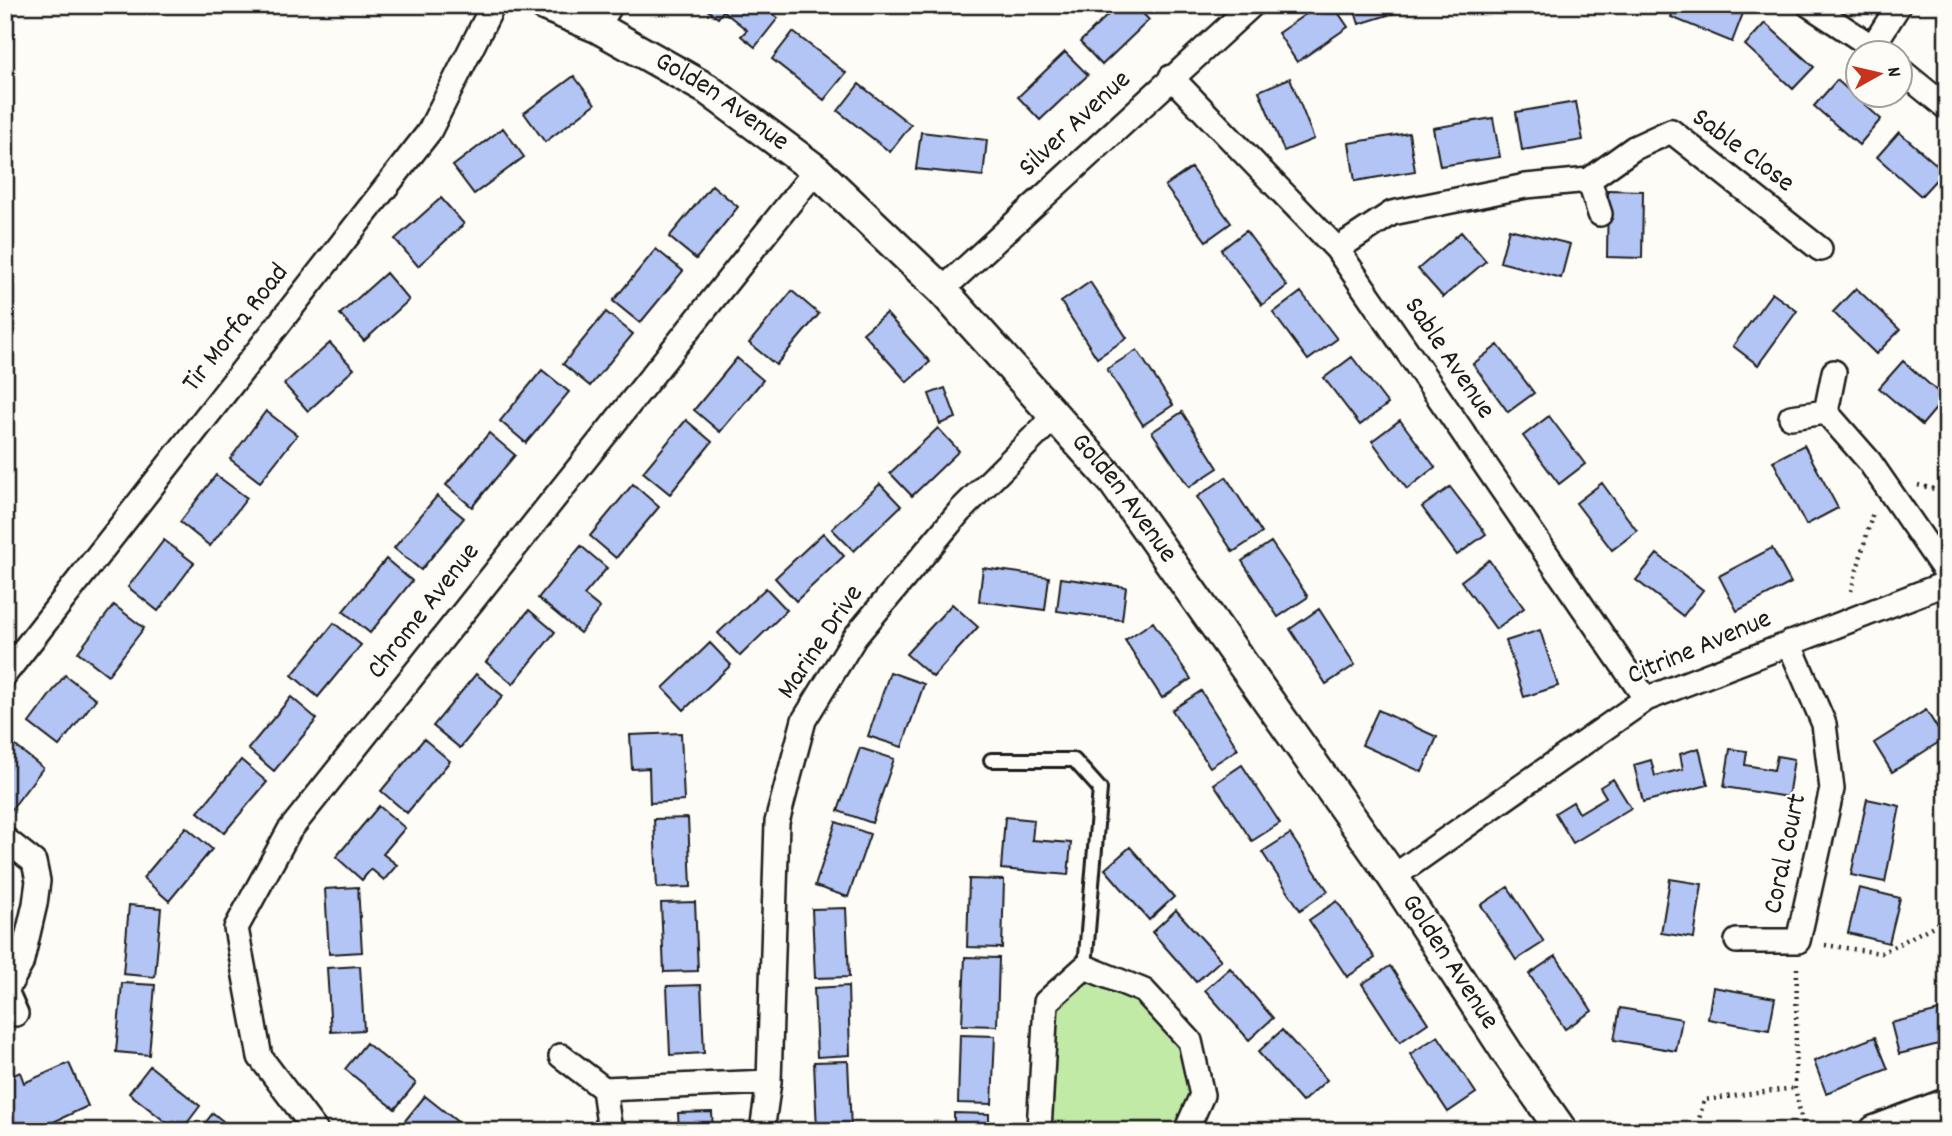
<svg xmlns="http://www.w3.org/2000/svg" width="1952" height="1136" font-family="Dekko,sans-serif">
	<style>
		.green { fill: #c1eaa6; stroke: #6e8361; stroke-width: 2 }
		.building { fill: #b3c5f4; stroke: #1c1c1c; stroke-width: 2 }
		.lines { fill: none; stroke-linecap: round; stroke-linejoin: round }
		.service-casing { stroke: #1c1c1c; stroke-width: 18 }
		.minor-casing { stroke: #1c1c1c; stroke-width: 28 }
		.tertiary-casing { stroke: #1c1c1c; stroke-width: 35 }
		.path { stroke: #1c1c1c; stroke-width: 4.5; stroke-dasharray: 2 5; stroke-linecap: butt }
		.service { stroke: #fdfcf7; stroke-width: 12 }
		.minor { stroke: #fdfcf7; stroke-width: 23 }
		.tertiary { stroke: #fdfcf7; stroke-width: 30 }
		.labels { text-anchor: middle; dominant-baseline: central; stroke-width: 5; stroke-linejoin: round; paint-order: stroke }
		.street-label { font-size: 28px; fill: #1c1c1c; stroke: #fdfcf7 }
	</style>
	<rect width="100%" height="100%" fill="#fdfcf7"/>
	<filter id="ink" filterUnits="userSpaceOnUse"><feTurbulence type="fractalNoise" baseFrequency=".0143" numOctaves="2"/><feDisplacementMap in="SourceGraphic" scale="14" xChannelSelector="R" yChannelSelector="G"/><feConvolveMatrix kernelMatrix="1 2 1 2 8 2 1 2 1" color-interpolation-filters="sRGB"/></filter>
	<g filter="url(#ink)">
		<path class="green" d="M1086,973L1141,994L1182,1042L1193,1094L1179,1131H1049L1054,1003Z"/>
		<path class="building" d="M761,5L778,18L755,47L741,36L747,30L723,11L718,18L702,6Z
			M1118,5H1135L1149,20L1102,65L1080,42Z
			M1319,5H1333L1348,27L1297,62L1278,33Z
			M1353,5H1416L1417,6L1359,24Z
			M1616,5H1657L1656,12Z
			M1676,5H1738L1745,8L1732,42L1671,17Z
			M1765,23L1814,67L1793,89L1745,45Z
			M793,32L846,73L824,100L772,59Z
			M1065,52L1088,75L1040,120L1018,97Z
			M574,76L595,104L545,142L524,113Z
			M1290,78L1314,139L1284,151L1259,91Z
			M1837,80L1881,119L1859,145L1814,106Z
			M859,84L911,125L890,152L838,111Z
			M1576,102L1583,140L1522,150L1516,112Z
			M1493,118L1500,157L1440,166L1433,128Z
			M503,128L524,157L474,194L453,166Z
			M921,132L987,140L983,176L916,169Z
			M1899,132L1944,171L1921,196L1877,157Z
			M1409,133L1415,171L1355,181L1349,143Z
			M1191,168L1231,223L1206,241L1165,186Z
			M712,185L738,207L696,259L669,237Z
			M1608,190L1643,191L1642,258L1607,257Z
			M441,198L464,224L418,266L395,239Z
			M1509,229L1570,244L1561,278L1500,262Z
			M1246,231L1287,286L1262,305L1221,250Z
			M1461,232L1486,261L1443,297L1418,269Z
			M656,249L683,271L640,323L613,301Z
			M386,273L409,300L364,341L340,314Z
			M1090,282L1127,338L1097,358L1061,302Z
			M1856,288L1900,330L1876,354L1833,312Z
			M792,291L819,314L776,365L749,343Z
			M1301,292L1337,339L1308,360L1273,313Z
			M1772,293L1797,311L1758,365L1733,346Z
			M606,312L633,334L590,386L563,364Z
			M886,313L930,362L907,382L863,333Z
			M330,343L354,369L308,411L284,384Z
			M1498,345L1534,393L1508,412L1473,364Z
			M1137,350L1173,405L1143,425L1107,369Z
			M1352,357L1388,404L1360,425L1324,378Z
			M737,358L763,380L720,432L694,410Z
			M1903,361L1945,398L1922,425L1879,388Z
			M542,370L569,392L526,443L500,421Z
			M945,388L956,418L940,424L929,394Z
			M266,411L297,435L260,482L230,459Z
			M1182,412L1218,468L1189,487L1152,432Z
			M1549,416L1585,464L1559,484L1523,436Z
			M686,420L712,442L670,494L643,472Z
			M1400,420L1435,467L1407,489L1372,441Z
			M938,428L959,451L912,496L890,473Z
			M489,433L515,455L472,507L446,485Z
			M1804,445L1838,508L1806,525L1773,461Z
			M216,475L247,498L210,546L180,522Z
			M1226,477L1262,533L1233,552L1197,497Z
			M1602,483L1637,531L1612,550L1576,503Z
			M633,484L659,507L616,558L590,536Z
			M880,484L901,506L854,551L832,529Z
			M1450,487L1486,534L1457,555L1422,507Z
			M437,496L464,518L421,570L394,548Z
			M823,533L844,556L796,601L775,578Z
			M164,540L194,563L158,611L128,587Z
			M1271,542L1308,597L1278,617L1242,561Z
			M581,546L607,568L584,595L600,608L580,633L538,598Z
			M1772,548L1791,583L1737,611L1719,576Z
			M1657,554L1703,590L1683,616L1636,580Z
			M386,559L412,581L370,633L343,611Z
			M1489,560L1524,608L1496,629L1461,581Z
			M983,568L1049,577L1045,610L979,601Z
			M1061,578L1126,587L1122,620L1057,611Z
			M766,588L787,610L740,656L718,633Z
			M952,604L978,627L933,677L906,654Z
			M114,605L144,628L108,675L78,652Z
			M1319,609L1355,665L1326,684L1290,629Z
			M529,610L555,632L513,684L486,662Z
			M1153,622L1191,679L1162,698L1125,640Z
			M334,623L361,645L318,697L292,675Z
			M1540,630L1558,686L1524,697L1506,641Z
			M710,643L731,665L684,710L663,688Z
			M890,672L924,684L902,747L868,736Z
			M476,674L503,696L460,748L433,726Z
			M65,675L96,699L59,746L29,723Z
			M1201,691L1238,749L1210,767L1172,710Z
			M291,697L317,719L274,771L248,749Z
			M1378,710L1437,737L1422,772L1362,745Z
			M1926,710L1944,739L1892,772L1874,743Z
			M681,733L684,801L650,803L649,768L632,769L630,735Z
			M424,739L450,761L407,813L381,791Z
			M13,744L43,768L7,815L5,754Z
			M860,748L894,759L872,823L838,811Z
			M1699,748L1708,785L1643,802L1634,765L1651,760L1655,776L1683,769L1680,754Z
			M1730,749L1747,751L1745,765L1774,770L1777,756L1794,759L1788,797L1724,787Z
			M241,760L267,782L224,833L198,812Z
			M1242,765L1280,823L1252,841L1214,784Z
			M1613,779L1631,808L1573,843L1555,813L1573,802L1579,813L1606,797L1600,787Z
			M1867,799L1900,806L1885,882L1851,875Z
			M379,806L405,828L383,854L397,865L384,880L371,869L362,880L336,857Z
			M1005,817L1034,820L1032,840L1071,843L1068,875L1001,869Z
			M688,818L691,887L657,888L654,819Z
			M836,822L870,834L848,897L815,886Z
			M186,827L212,849L169,901L143,878Z
			M1290,834L1328,891L1300,910L1262,852Z
			M1130,847L1174,897L1149,920L1105,869Z
			M969,879L1004,880L1002,948L967,947Z
			M1670,879L1702,884L1694,938L1661,933Z
			M358,887L362,952L329,954L325,889Z
			M1508,887L1544,942L1516,960L1481,905Z
			M1859,888L1900,898L1889,943L1848,933Z
			M1337,901L1375,958L1347,977L1309,920Z
			M695,902L698,971L664,972L661,903Z
			M129,905L161,908L155,977L123,974Z
			M846,908L849,977L815,978L812,909Z
			M1176,910L1221,960L1196,982L1152,932Z
			M1556,956L1592,1011L1565,1029L1529,974Z
			M965,957L999,958L997,1026L962,1025Z
			M360,966L364,1030L331,1032L327,968Z
			M1390,966L1428,1023L1400,1042L1362,984Z
			M1230,968L1273,1018L1249,1040L1205,990Z
			M122,983L155,985L149,1055L116,1052Z
			M701,985L704,1053L670,1055L667,986Z
			M848,986L850,1055L817,1057L814,988Z
			M1713,987L1775,998L1769,1030L1708,1019Z
			M1620,1008L1682,1019L1676,1051L1614,1040Z
			M1947,1009V1042L1899,1054L1891,1023Z
			M1282,1030L1327,1080L1302,1102L1258,1052Z
			M960,1035L995,1036L992,1104L958,1103Z
			M1438,1036L1476,1093L1448,1112L1410,1054Z
			M1875,1037L1888,1069L1826,1093L1814,1061Z
			M366,1043L416,1083L395,1109L345,1069Z
			M848,1061L851,1130L817,1131L814,1062Z
			M69,1063L88,1106L34,1131H5V1079L20,1072L24,1083Z
			M150,1066L200,1106L181,1131H177L129,1093Z
			M425,1096L469,1131H414L404,1122Z
			M712,1112L713,1131H679L678,1113Z
			M213,1113L235,1131H199Z
			M954,1113L989,1114V1131H954Z"/>
		<g class="lines">
			<defs>
				<path id="service" d="M991,760H1074L1100,789L1085,967"/>
				<path id="minor" d="M1809,5L1880,52
					M597,27L611,5
					M1873,46L1899,5
					M1899,69L1947,108
					M1171,77L1337,249L1646,699
					M1589,180L1600,214
					M1337,249L1392,213L1526,186L1589,180L1634,148L1671,131L1820,249
					M942,290L1252,5
					M1826,412L1834,372
					M1791,417L1826,412L1869,461L1947,574
					M5,674L429,132L493,5
					M5,839L34,862L38,881L35,904L21,964L7,989
					M1393,877L1646,699L1947,583
					M1737,941H1798L1832,789L1824,724L1789,643
					M5,989L16,1014
					M561,1056L604,1089L610,1131
					M604,1089L769,1082
					M316,1131L260,1057L236,928L289,831L816,170
					M762,1131L769,1082L777,822L804,720L855,637L960,511L1055,416
					M1039,1131L1046,1002L1085,967L1144,991L1190,1041L1202,1095L1186,1131"/>
				<g id="tertiary">
					<path id="s1" d="M544,5L597,27L707,89L816,170L942,290L1113,481L1393,877L1508,1054L1562,1131"/>
					<path d="M1875,1131L1947,1104"/>
				</g>
			</defs>
			<use href="#service" class="service-casing"/>
			<use href="#minor" class="minor-casing"/>
			<use href="#tertiary" class="tertiary-casing"/>
			<path class="path" d="M1918,485L1947,492
				M1851,591L1873,512
				M1825,945L1881,953L1945,920
				M1797,968L1795,1088L1804,1131
				M1696,1131L1704,1100L1795,1088"/>
			<use href="#service" class="service"/>
			<use href="#minor" class="minor"/>
			<use href="#tertiary" class="tertiary"/>
		</g>
	</g>
	<g class="labels">
		<g class="street-label">
			<text stroke="none"><textPath href="#s1" startOffset="203">Golden Avenue</textPath></text>
			<text transform="translate(1076 125) rotate(-43)">Silver Avenue</text>
			<text transform="translate(1742 152) rotate(37)">Sable Close</text>
			<text transform="translate(237 329) rotate(-52)">Tir Morfa Road</text>
			<text transform="translate(1448 359) rotate(56)">Sable Avenue</text>
			<text stroke="none"><textPath href="#s1" startOffset="770">Golden Avenue</textPath></text>
			<text transform="translate(425 612) rotate(-52)">Chrome Avenue</text>
			<text transform="translate(822 643) rotate(-56)">Marine Drive</text>
			<text transform="translate(1700 649) rotate(-23)">Citrine Avenue</text>
			<text transform="translate(1787 854) rotate(-78)">Coral Court</text>
			<text stroke="none"><textPath href="#s1" startOffset="1337">Golden Avenue</textPath></text>
		</g>
	</g>
	<rect width="1952" height="1136" fill="none" stroke="#fdfcf7" stroke-width="28"/>
	<rect x="14" y="14" width="1924" height="1108" fill="none" stroke="#1c1c1c" stroke-width="2.5" filter="url(#ink)"/>
	<g transform="translate(1879 74) rotate(82)"><circle r="33" fill="#fdfcf7" stroke="#a3a29f" stroke-width="2"/>
	<path d="M0-5L12 26L0 18L-12 26Z" fill="#c8321e"/>
	<text y="-10" font-size="19" font-weight="bold" text-anchor="middle" fill="#1c1c1c">N</text>
	</g>
</svg>
